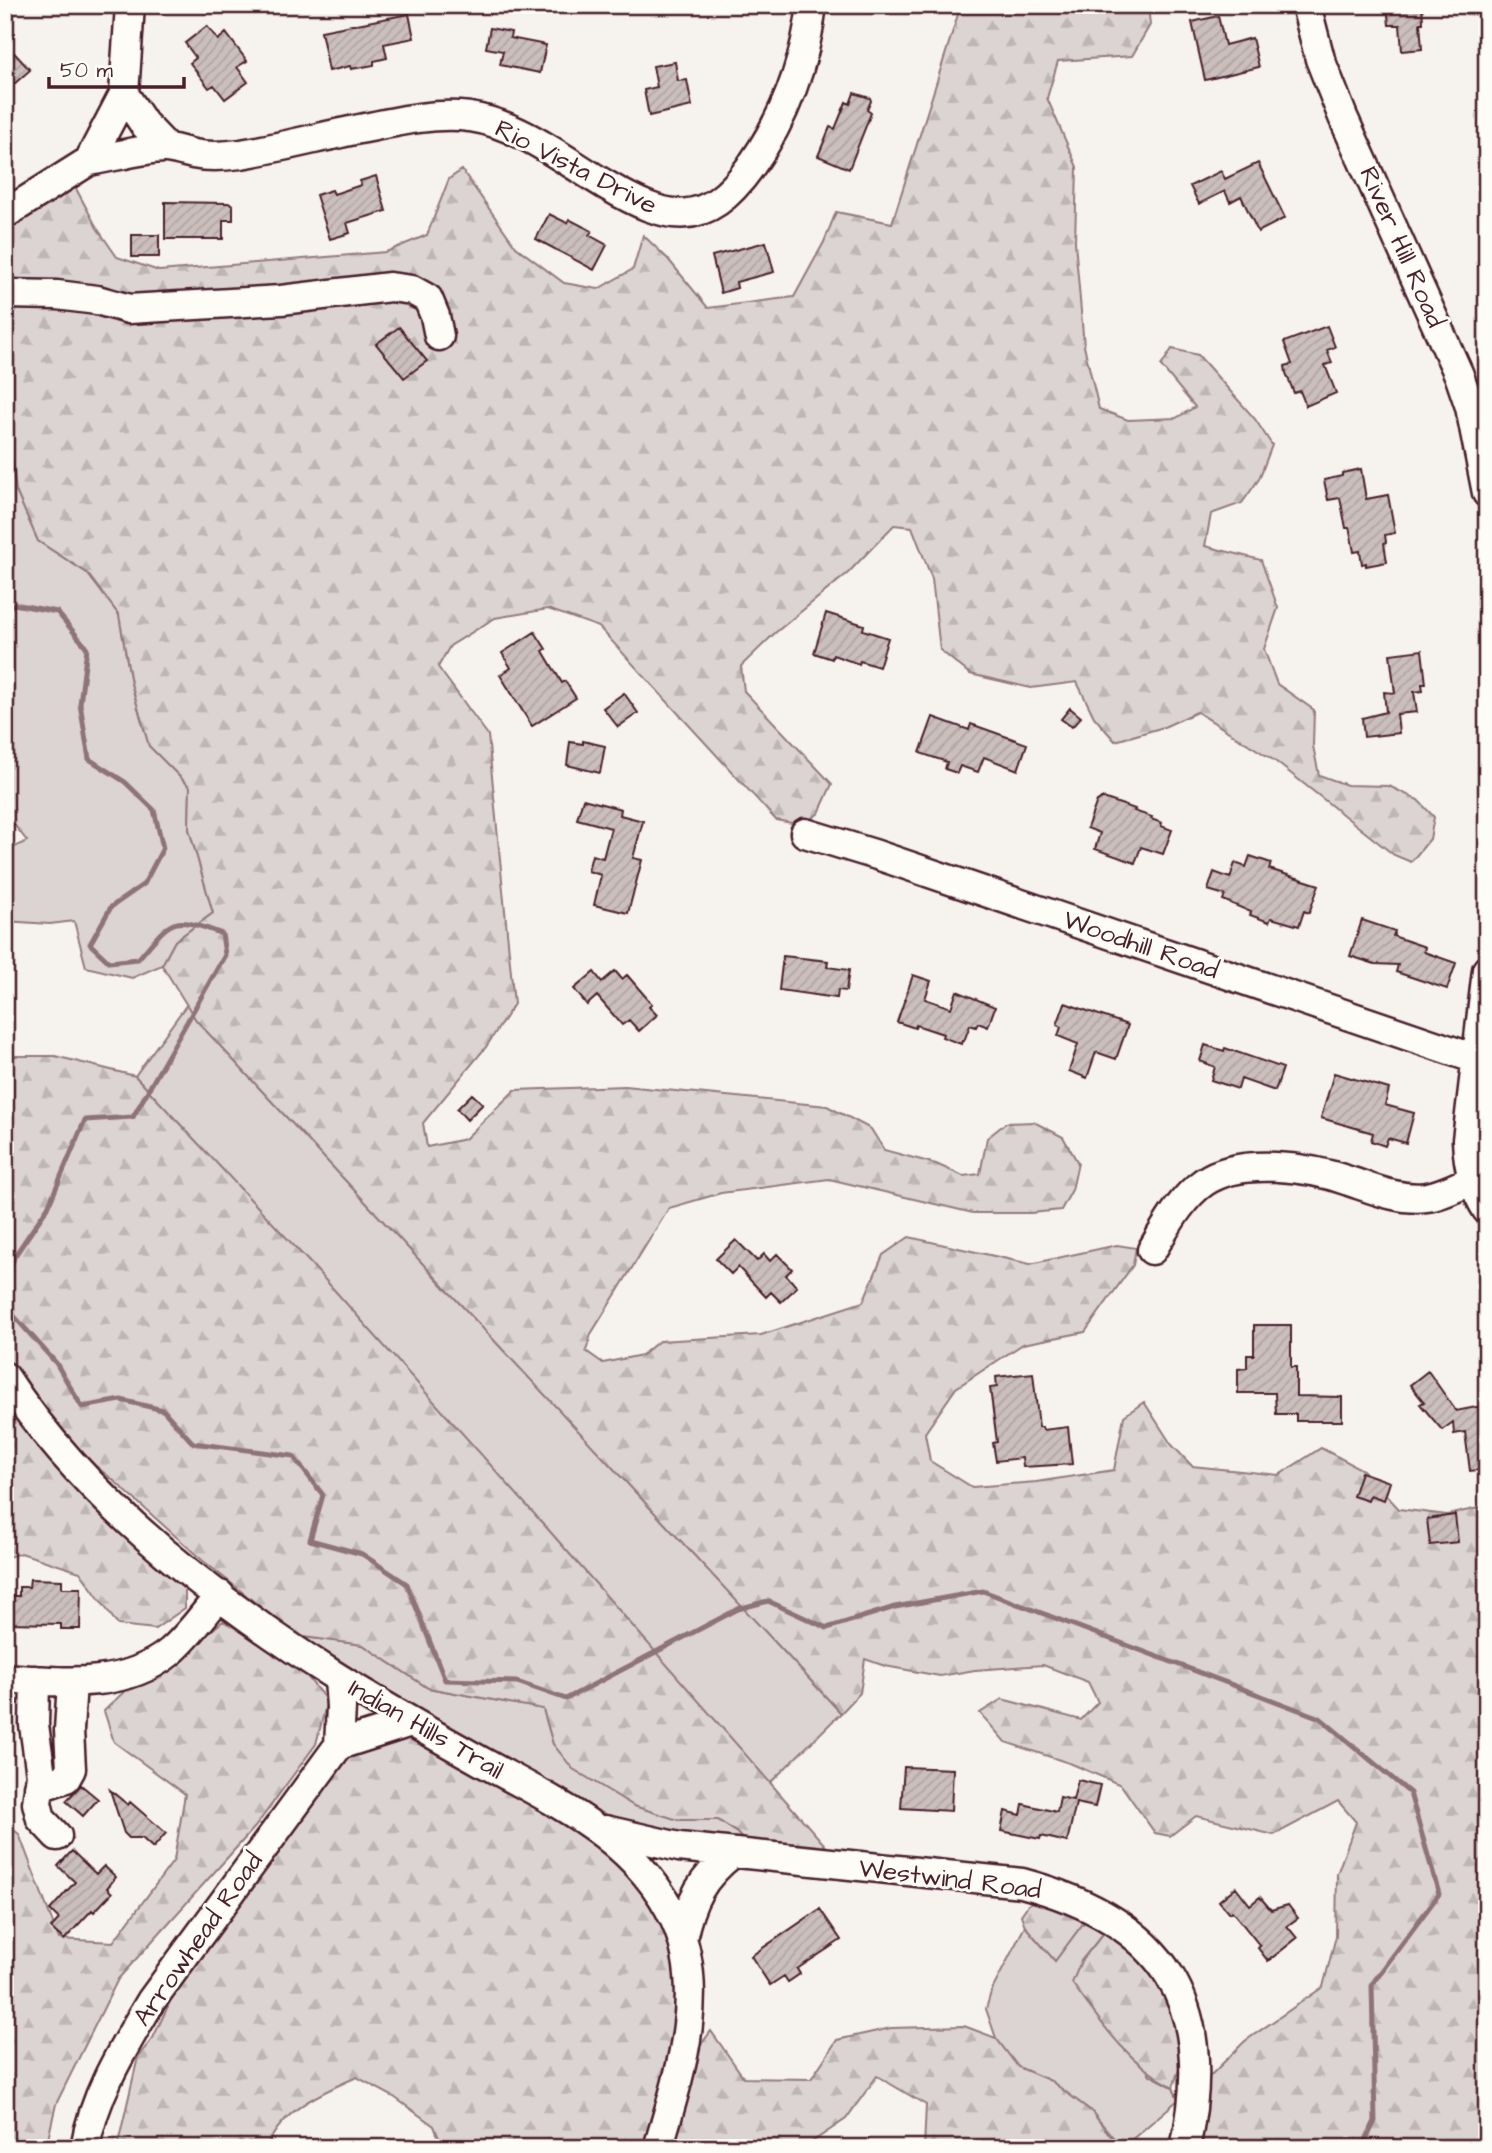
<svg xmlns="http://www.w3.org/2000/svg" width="1492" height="2153" font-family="'Architects Daughter',sans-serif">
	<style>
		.green { fill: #dcd4d2; stroke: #937a7e; stroke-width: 2 }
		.forest { fill: url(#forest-firs); stroke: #937a7e; stroke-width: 2 }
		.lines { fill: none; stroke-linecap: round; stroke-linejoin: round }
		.stream { stroke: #8e7378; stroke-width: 5 }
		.building { fill: url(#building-hatch); stroke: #4a1f2b; stroke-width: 2 }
		.minor-casing { stroke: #4a1f2b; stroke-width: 33 }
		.minor { stroke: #fdfcf7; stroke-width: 28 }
		.labels { text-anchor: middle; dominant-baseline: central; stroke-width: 6; stroke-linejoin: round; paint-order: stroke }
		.street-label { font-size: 26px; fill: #4a1f2b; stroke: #fdfcf7 }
	</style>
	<defs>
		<pattern id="forest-firs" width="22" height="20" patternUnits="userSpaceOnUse" patternTransform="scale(1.75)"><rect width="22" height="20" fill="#dcd4d2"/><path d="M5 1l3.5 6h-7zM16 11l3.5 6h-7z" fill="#beb6b4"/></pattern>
		<pattern id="building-hatch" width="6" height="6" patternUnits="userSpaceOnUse" patternTransform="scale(1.75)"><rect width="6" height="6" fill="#cbbfbe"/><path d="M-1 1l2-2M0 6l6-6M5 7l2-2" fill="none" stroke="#b0a4a3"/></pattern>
	</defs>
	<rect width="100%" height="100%" fill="#f6f3ef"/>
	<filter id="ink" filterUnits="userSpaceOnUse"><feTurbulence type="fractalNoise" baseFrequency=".0143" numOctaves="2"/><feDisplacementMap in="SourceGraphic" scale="14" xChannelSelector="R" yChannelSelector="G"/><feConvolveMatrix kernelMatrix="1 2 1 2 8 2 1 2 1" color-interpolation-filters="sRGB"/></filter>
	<g filter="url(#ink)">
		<path class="green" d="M5,412L16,491L38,541L87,573L119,615L131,683L149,746L190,787L189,829L213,913L175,941L162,965L132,978L86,967L74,921L50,924L5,921V852L27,841L5,813Z
			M187,1004L196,1020L841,1713L769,1784C561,1545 351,1308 135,1076Z
			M297,1636L363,1645L428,1688L543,1709L553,1744L678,1820H718L736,1832L747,1844L638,1827L592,1809L498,1761Z
			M1087,1918L1107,1929L1081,1961L1150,2075L1173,2087L1178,2100L1122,2148L1091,2111L1051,2081L1018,2067L996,2038L986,2009L991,1992L1025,1926L1055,1961Z"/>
		<path class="forest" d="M961,5H1148L1150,25L1132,56L1058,61L1047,98L1077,167L1075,242L1084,346L1099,409L1128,420L1176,418L1195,407L1161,366L1172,349L1198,355L1255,419L1272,445L1259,479L1242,503L1211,514L1205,546L1261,560L1278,608L1264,649L1277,684L1314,710L1313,746L1319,775L1347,785L1389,786L1418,800L1434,817L1430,839L1411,862L1394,855L1275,761L1197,712L1164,727L1115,741L1094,717L1077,682L1031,688L970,674L940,650L932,579L912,527L894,525L848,573L775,633L741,666L744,691L832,784L819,813L802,825L776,820L599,627L548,609L495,618L450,646L438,667L488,735L514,1004L486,1047L423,1123L427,1147L465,1139L515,1090L625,1086L827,1106L871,1129L884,1150L936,1164L963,1176L980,1174L987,1138L1006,1123L1034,1122L1063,1137L1078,1163L1072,1190L1061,1210L1031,1213H973L829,1179L721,1193L669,1208L591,1334L586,1351L603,1363L642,1355L659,1341L761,1335L863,1302L883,1255L909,1237L1030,1264L1117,1245L1136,1248L1133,1265L1085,1332L1023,1344L956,1388L925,1433L930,1461L972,1487L1036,1482L1114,1470L1124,1416L1144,1402L1171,1444L1192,1466L1279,1475L1321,1448L1363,1470L1399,1509L1447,1515L1487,1506V2148H1219L1200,2143L1204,2082L1245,2041L1323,1987L1336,1936L1337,1874L1356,1822L1338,1801L1274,1835L1196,1816L1170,1836L1155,1833L1121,1785L1072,1764L1005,1742L980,1713L1002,1699L1081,1720L1098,1702L1088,1682L1043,1665L975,1670L940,1676L885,1666L865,1659L860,1693L841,1713L196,1020L162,965L175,941L213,913L189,829L190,787L149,746L131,683L119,615L87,573L38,541L16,491L7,412L5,225L73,183L97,228L117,257L159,271L386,252L427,235L449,179L462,170L516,247L564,283L598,289L633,269L643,235L668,259L708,308L794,297L824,242L836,212L892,223Z
			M5,1056H55L135,1076L311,1264L546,1527L830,1851L747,1844L736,1832L718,1820H678L634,1806L573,1769L553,1744L543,1709L428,1688L363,1645L297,1636L202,1560L112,1479L64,1441L21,1382L5,1356Z
			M5,1402L13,1415L115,1523L185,1581V1608L155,1629L118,1625L80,1572L21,1553L5,1558Z
			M223,1621L298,1665L327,1701L316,1744L255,1827L118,1979L56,2104L46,2148H5V1823L19,1834L59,1939L113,1942L174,1860L185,1794L114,1742L104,1711L134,1682L177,1659Z
			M399,1736L428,1745L579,1829L629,1870L669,1933L680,2020L645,2148H443L434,2126L394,2097L357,2077C320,2093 283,2109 266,2148H117L138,2057L153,2038L177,1987L348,1754Z
			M1036,1899L1087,1918L1055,1961L1025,1926L1021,1915L1028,1905Z
			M1107,1929L1130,1942L1163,1982L1178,2020L1180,2066L1173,2087C1128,2063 1102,2024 1072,1983L1081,1961Z
			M964,2026L996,2038L1018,2067L1051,2081L1091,2111L1120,2148H924L926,2105L877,2076L846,2119L803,2148H671L700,2046L711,2031L744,2078L811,2079L837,2040L891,2028Z"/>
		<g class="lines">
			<path class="stream" d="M5,610L14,604L57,612L87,648L80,704L89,759L125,782L154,810L163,848L144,884L111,907L90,944L109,962L138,959C173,919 170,914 222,934L225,955L133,1117L85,1120L48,1207L14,1257L5,1287
				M5,1306L56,1363L82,1407L121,1400L163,1410L193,1443L293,1456L323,1495L310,1540L362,1554L407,1584L445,1680L517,1682L566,1699L738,1609L768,1601L827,1628L895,1607L983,1591L1320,1718L1410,1793L1439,1894L1372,1984L1375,2121L1362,2148"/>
		</g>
		<path class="building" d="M1387,5H1422L1423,23H1420L1422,49L1402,51L1400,25H1389Z
			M409,14L414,38L384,44L387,58L374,61V65L351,69L350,66L329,71L321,31Z
			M1218,16L1225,45L1252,38L1259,67L1205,80L1192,22Z
			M207,26L218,40L226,33L247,61L237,67L248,82L225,99L214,85L209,88L190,63L196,58L185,43Z
			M490,28L511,32L510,38L546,45L540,73L500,65L503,51L486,48Z
			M5,43L30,70L5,92Z
			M675,62L678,81L687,80L692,106L649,116L644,90L657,87L653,66Z
			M854,93L870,98L871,101L867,110L871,113L849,169L818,156L830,127L835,129L846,102L850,104Z
			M1258,163L1285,218L1258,232L1241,196L1230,202L1225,191L1199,204L1190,186L1221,171L1225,179Z
			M376,176L386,211L347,223L350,233L330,239L316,195L332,190L334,194L361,185L360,181Z
			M165,202L228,203L233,205V220H223V239H165Z
			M549,214L567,223L569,219L592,231L589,235L607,245L594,270L536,239Z
			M132,235H159V257H132Z
			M766,242L774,272L736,282L737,288L721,293L712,256Z
			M1327,326L1335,347L1327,350L1332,363L1325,365L1336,393L1306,406L1300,391L1294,393L1286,373L1285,366L1292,364L1284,342Z
			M399,327L427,361L404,378L376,344Z
			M1361,469L1366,499L1388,495L1395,533L1385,535L1386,542L1384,543L1387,562L1366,566V563L1362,564L1360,551L1354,552L1350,531L1349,528H1346L1340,498L1328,500L1324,480L1342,476V473Z
			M826,613L864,625L863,630L888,638L879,667L860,661L859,664L833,655L832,659L814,653Z
			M535,632L546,649L543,651L562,683L565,681L576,698L532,726L500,675L511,668L502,653Z
			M1422,650L1426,684H1422L1423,691L1414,692L1417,712L1397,714L1399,733L1364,737L1362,718L1386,712L1384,692L1395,693L1390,654Z
			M624,693L638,713L618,727L603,708Z
			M1070,708L1081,717L1072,727L1061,719Z
			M933,717L969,730L971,724L1027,744L1018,770L984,757L978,772L960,766L957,773L945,769L947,762L920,753Z
			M583,741L605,746L600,773L567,765L570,742L583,744Z
			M1103,798L1135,809L1134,811L1152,817L1151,819L1162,823L1161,826L1172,830L1163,854L1141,847L1135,863L1095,849L1100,833L1087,828L1097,801Z
			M583,799L621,809L620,815L643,821L633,858L642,860L628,913L594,905L601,875L588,871L592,855L603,858L611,828L577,819Z
			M1250,856L1271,863L1269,869L1319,885L1309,913L1304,911L1299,926L1271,918L1269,922L1250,915L1251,912L1223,900L1225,895L1208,890L1214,872L1230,878L1235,863L1246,867Z
			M1362,920L1395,931L1393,936L1425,947L1424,952L1456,963L1447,989L1396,972L1398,965L1375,964L1350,956Z
			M783,956L828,961L827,967L849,970L846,991L838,990L837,998L779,990Z
			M615,971L622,979L627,975L652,1004L649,1007L657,1015L639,1031L629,1020L622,1025L597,996L587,1005L574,989L594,972L602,982Z
			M913,975L931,981L925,999L951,1008L957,991L995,1007L988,1027L978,1023L976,1027L970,1025L964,1041H962L961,1044L942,1037L943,1034L916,1025L915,1028L897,1022Z
			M1065,1003L1128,1025L1116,1059L1096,1052L1087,1078L1069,1071L1078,1044L1058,1036L1061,1027L1057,1025Z
			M1205,1045L1224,1051L1225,1048L1283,1068L1275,1091L1241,1079L1238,1089L1211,1080L1215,1067L1200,1061Z
			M1334,1073L1389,1089L1385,1105L1414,1113L1406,1143L1388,1138L1385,1146L1371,1141L1373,1133L1321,1118Z
			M472,1094L483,1104L467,1120L457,1109Z
			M736,1240L757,1261L764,1254L770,1261L777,1254L792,1269L786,1275L797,1287L781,1302L771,1292L766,1297L738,1267L731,1274L716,1259Z
			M1254,1325H1291V1367H1296V1396L1342,1397V1421H1296V1414H1276L1275,1393H1238V1369L1247,1368V1355H1254Z
			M1428,1371L1456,1411L1487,1405V1451H1485L1487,1469L1470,1471L1465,1432L1454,1434L1453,1422L1442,1430L1420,1404L1424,1402L1410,1385Z
			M1033,1373L1039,1427H1042L1043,1430L1068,1427L1072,1464L1023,1467L1022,1458L996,1461L993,1443L997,1442L990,1388L997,1387L996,1377Z
			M1361,1472L1390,1482L1384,1500L1370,1495L1368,1501L1353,1496Z
			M1455,1515L1458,1542L1430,1545L1427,1519Z
			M30,1579L62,1580V1588H81L80,1629H61V1624L5,1623V1596H19V1587H29Z
			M904,1767L953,1769L951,1811L901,1808Z
			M1078,1780L1100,1785L1095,1807L1076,1803L1067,1842L1041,1836L1040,1839L1001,1831L1005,1811L1021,1815L1023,1804L1057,1812L1060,1797L1073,1800Z
			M81,1785L98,1799L83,1816L66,1801Z
			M110,1790L128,1805L130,1802L166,1833L153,1848L142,1838H129L124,1833Z
			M72,1851L96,1874L104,1866L116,1877L107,1888L112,1893L94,1912L92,1910L64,1940L51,1928L59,1919L50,1910L75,1882L58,1866Z
			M1236,1887L1250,1905L1260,1897L1271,1910L1288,1905L1298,1918L1287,1926L1297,1938L1268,1961L1258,1948L1260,1946L1232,1911L1229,1913L1219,1901Z
			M820,1909L841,1940L797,1969L800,1974L788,1982L784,1976L770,1985L751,1956Z"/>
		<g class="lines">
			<defs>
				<path id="minor" d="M1306,5L1320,59L1343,117L1459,375L1470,407L1487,493
					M124,94L144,124L167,148
					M89,161C109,158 149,147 167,148C176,149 185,152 193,154C208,157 226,156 241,154C284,147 327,135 370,127C403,120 436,113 470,117C519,124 564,160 606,185C667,221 705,231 751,166C785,118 805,64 812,5
					M5,214L89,161L124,94L130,5
					M5,294L57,295L97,300L129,309L281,300L390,287L412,290L428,299L435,316L439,336
					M805,833L877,855L1476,1059
					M1487,970L1467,1140C1468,1165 1473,1188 1487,1210
					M1152,1250C1166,1227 1181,1198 1204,1182C1240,1157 1310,1167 1349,1181C1373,1189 1401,1201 1427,1197C1442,1195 1458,1186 1472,1180
					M5,1377C84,1499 210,1597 332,1674C382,1706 434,1735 486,1764C559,1804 638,1840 675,1920C708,1992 679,2077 658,2148
					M5,1678C62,1682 123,1690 170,1652C189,1636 204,1614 220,1595
					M35,1680L34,1725L41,1775L37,1803L41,1819L57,1836
					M339,1745L411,1722
					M39,1787L66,1778L71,1769L69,1730L72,1682
					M605,1830L679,1847L1022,1883C1164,1921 1218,2002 1185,2148
					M682,1939C690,1900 702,1877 733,1853
					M85,2148C94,2094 124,2047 151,2001L339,1745L341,1707L339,1679"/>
			</defs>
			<use href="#minor" class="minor-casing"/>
			<use href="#minor" class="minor"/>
		</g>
	</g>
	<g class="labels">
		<g class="street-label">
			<text transform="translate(576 167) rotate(27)">Rio Vista Drive</text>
			<text transform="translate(1402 247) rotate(66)">River Hill Road</text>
			<text transform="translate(1141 945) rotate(19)">Woodhill Road</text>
			<text transform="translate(426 1729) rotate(30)">Indian Hills Trail</text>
			<text transform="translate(950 1879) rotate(7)">Westwind Road</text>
			<text transform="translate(198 1939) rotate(-55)">Arrowhead Road</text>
		</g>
	</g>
	<rect width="1492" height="2153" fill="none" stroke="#fdfcf7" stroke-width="28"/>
	<rect x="14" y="14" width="1464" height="2125" fill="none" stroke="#4a1f2b" stroke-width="2.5" filter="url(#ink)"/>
	<path d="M49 77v10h135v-10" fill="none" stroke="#4a1f2b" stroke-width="3.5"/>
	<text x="60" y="77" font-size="21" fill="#4a1f2b" stroke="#fdfcf7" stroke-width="5" paint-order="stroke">50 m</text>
</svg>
